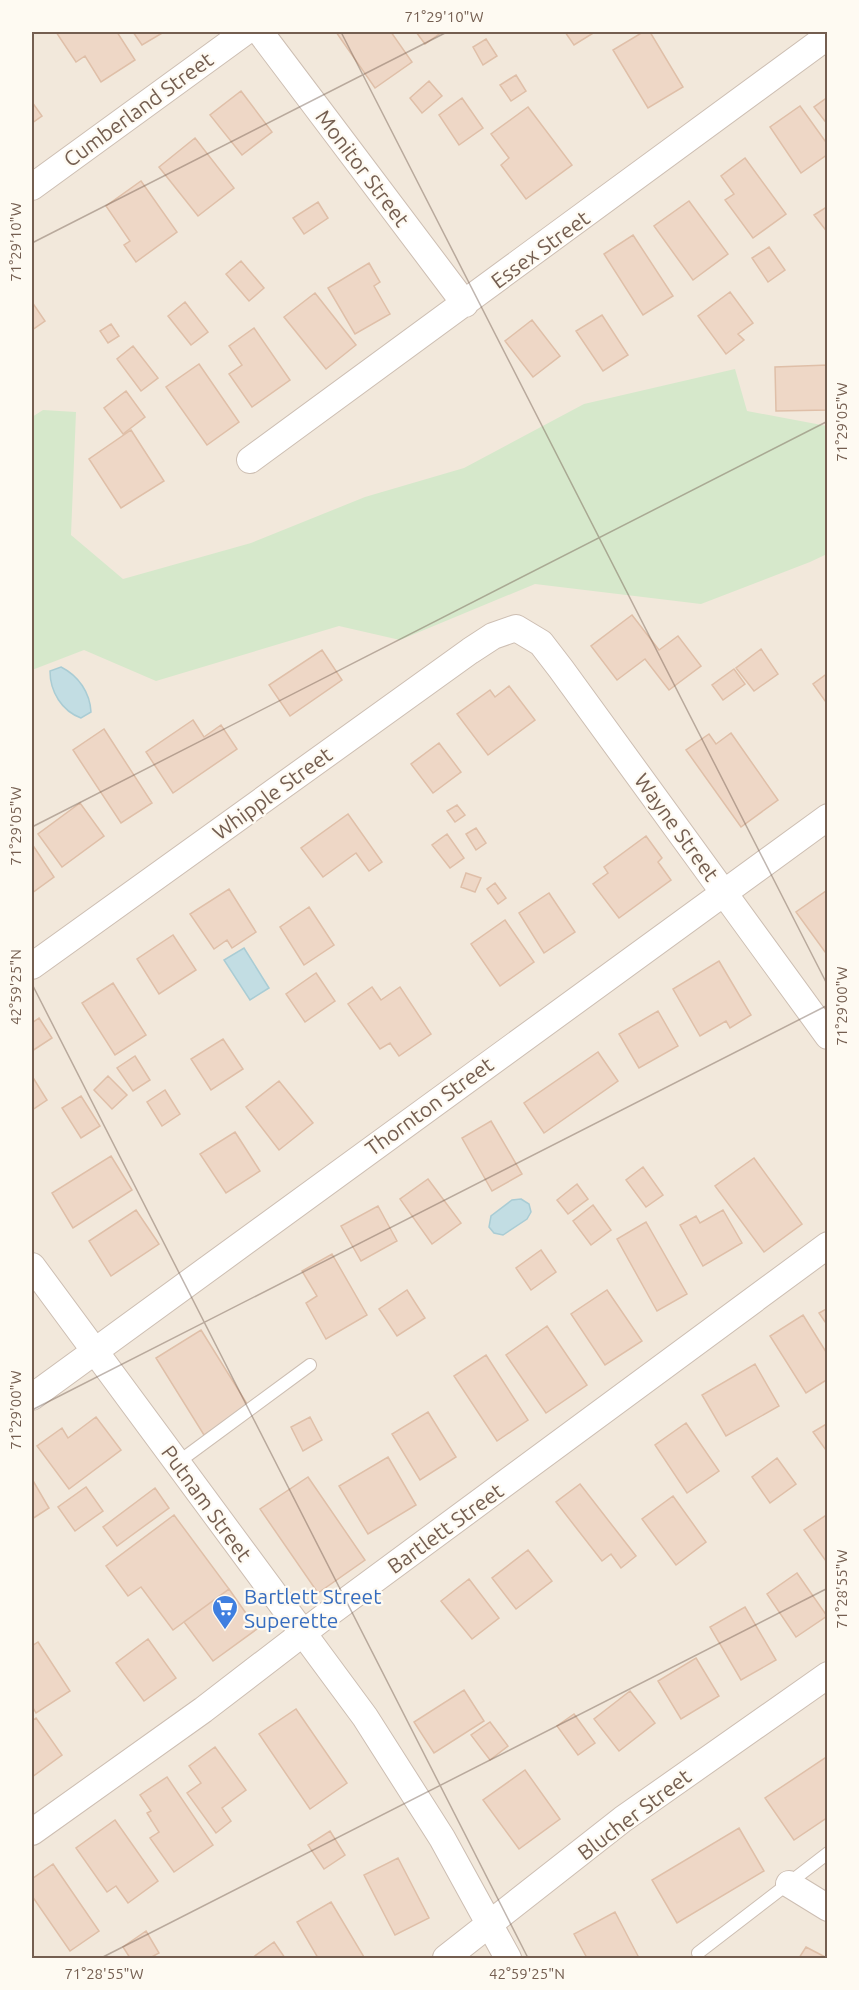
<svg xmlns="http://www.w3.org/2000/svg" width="859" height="1990" font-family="Ubuntu,sans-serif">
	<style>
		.residential { fill: #f2e8db }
		.green { fill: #d6e8cb }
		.water { fill: #c2dde3; stroke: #a9ccd4; stroke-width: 1.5 }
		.building { fill: #eed7c6; stroke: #dfbfa8; stroke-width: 1.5 }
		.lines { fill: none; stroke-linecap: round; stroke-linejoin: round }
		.service-casing { stroke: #cdbeb2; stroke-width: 14 }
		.minor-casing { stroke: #cdbeb2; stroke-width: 28 }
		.service { stroke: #fff; stroke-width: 12 }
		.minor { stroke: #fff; stroke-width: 26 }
		.ticks { fill: none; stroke: #745e50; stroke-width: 1.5; stroke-opacity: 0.45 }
		.labels { text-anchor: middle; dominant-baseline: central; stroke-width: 4.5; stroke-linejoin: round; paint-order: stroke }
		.street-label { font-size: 21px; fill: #745e50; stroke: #fefaf2 }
		.shop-label { font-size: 21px; fill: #366cbe; stroke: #fefaf2; text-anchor: start }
		.neatline { fill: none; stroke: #745e50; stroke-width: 2 }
		.ticks-label { font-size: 15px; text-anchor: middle; fill: #745e50 }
	</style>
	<rect width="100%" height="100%" fill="#fbf6ec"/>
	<path class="residential" d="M32,32H827V1958H32Z"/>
	<path class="green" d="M735,369L747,411L827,426V554L810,562L701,604L535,584L400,640L339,626L156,681L84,650L32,670V417L43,410L76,412L71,535L123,579L251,543L365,497L464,468L584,404Z"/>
	<path class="water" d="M61,667C79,676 90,693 91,712L81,718C62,711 50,692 50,671Z
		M244,948L269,988L250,1000L224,960Z
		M521,1199L529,1204L531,1212L527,1219L503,1235L494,1233L489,1227L491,1216L512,1200Z"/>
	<path class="building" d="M56,32H117L135,60L101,82L85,56L76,62Z
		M133,32H164L142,45Z
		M336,32H391L412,62L375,88Z
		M416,32H442L425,44Z
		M565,32H595L574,45Z
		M643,32H650L683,87L648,108L613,50Z
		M486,39L497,56L483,65L473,47Z
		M516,75L526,91L511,101L500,85Z
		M429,81L442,96L422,113L410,98Z
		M241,91L272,132L242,155L210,115Z
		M828,97V125L814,107Z
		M462,98L483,128L459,145L439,115Z
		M32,102L42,116L32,123Z
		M800,106L828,145V154L801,173L770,127Z
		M528,107L572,165L526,199L501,165L509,158L491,134Z
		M195,138L234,188L198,216L159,167Z
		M745,158L786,214L753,238L725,200L734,194L721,176Z
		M141,181L177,232L136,262L124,245L130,241L106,206Z
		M689,201L728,254L693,280L654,226Z
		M318,202L328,218L304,234L293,218Z
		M828,206V233L814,215Z
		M633,235L673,296L643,315L604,254Z
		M769,247L785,270L768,282L752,258Z
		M241,261L264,288L249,301L226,274Z
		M369,263L380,282L374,286L390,314L355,334L328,288Z
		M730,292L753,323L738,334L744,340L726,354L698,316Z
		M315,293L356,345L326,369L284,317Z
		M32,302L45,321L32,330Z
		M185,302L208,332L191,345L168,316Z
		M602,315L628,355L603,371L576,331Z
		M532,320L560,356L533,377L505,341Z
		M111,324L119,336L108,343L100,331Z
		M254,328L290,380L252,407L229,374L242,365L229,346Z
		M133,346L158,378L141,391L117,359Z
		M199,364L239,422L207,445L166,387Z
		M828,365V410L776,411L775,367Z
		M126,391L145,417L123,434L104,408Z
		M131,430L164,481L121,508L89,459Z
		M632,615L659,650L678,636L701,666L669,690L645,659L617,680L591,646Z
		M761,649L778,674L754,691L736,668Z
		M322,650L342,680L290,716L269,685Z
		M734,669L745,684L723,700L712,685Z
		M828,673V705L813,684Z
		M509,686L535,720L488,755L457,714L490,690L495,697Z
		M193,720L204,737L221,725L237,749L173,793L146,752Z
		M104,729L152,803L121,823L73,750Z
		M731,733L778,800L741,827L686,750L709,734L716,744Z
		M439,743L461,772L433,793L411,764Z
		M80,803L104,836L62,867L38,834Z
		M457,805L465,815L455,822L447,811Z
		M348,814L382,862L369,871L356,853L323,877L301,848Z
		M476,828L486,843L476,850L466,834Z
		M447,834L464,858L450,868L432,845Z
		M646,836L662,858L658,862L671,880L619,918L593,884L608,873L604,867Z
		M32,844L54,877L32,893Z
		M466,873L481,878L475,892L461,887Z
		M495,883L506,898L498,904L487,889Z
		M229,889L256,932L232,948L227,940L214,949L190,914Z
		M826,891L828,893V956L796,912Z
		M549,893L575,932L544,953L519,913Z
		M309,907L334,945L304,965L280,927Z
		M505,920L534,962L500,986L471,944Z
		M173,935L196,970L159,994L137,959Z
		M719,961L751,1015L730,1028L726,1021L700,1036L673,989Z
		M316,973L335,1001L305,1022L286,994Z
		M113,983L146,1035L115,1055L82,1003Z
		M372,987L381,1000L400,987L431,1034L399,1056L390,1043L380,1049L348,1004Z
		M658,1011L678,1046L639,1068L619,1034Z
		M39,1018L52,1038L32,1051V1023Z
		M223,1039L243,1069L211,1090L191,1059Z
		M598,1052L618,1081L544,1133L524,1103Z
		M135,1056L150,1080L133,1091L117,1068Z
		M32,1076L47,1100L32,1110Z
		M108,1076L127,1095L112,1109L94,1090Z
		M279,1081L313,1123L279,1150L246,1107Z
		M165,1090L180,1114L162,1126L147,1102Z
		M81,1096L100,1126L81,1138L62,1108Z
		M491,1121L522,1174L492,1191L462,1138Z
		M235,1132L260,1171L226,1193L200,1154Z
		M111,1156L132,1190L73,1228L52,1193Z
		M754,1158L802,1224L764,1252L715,1186Z
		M643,1167L663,1195L646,1207L626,1180Z
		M428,1179L461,1223L432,1244L400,1199Z
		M577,1184L588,1199L568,1214L557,1200Z
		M593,1205L611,1230L591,1245L573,1221Z
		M378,1206L397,1241L361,1261L341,1226Z
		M136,1210L159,1244L111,1276L89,1241Z
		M723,1210L742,1243L703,1266L680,1225L696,1216L700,1223Z
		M646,1222L687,1294L657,1311L617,1239Z
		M541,1250L556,1272L531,1290L516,1268Z
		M332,1254L367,1315L326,1339L306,1303L317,1296L302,1271Z
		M407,1290L425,1318L397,1336L379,1309Z
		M607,1290L642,1341L605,1365L571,1314Z
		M828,1308V1326L819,1313Z
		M803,1315L828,1355V1379L806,1393L770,1336Z
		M547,1326L587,1385L546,1413L506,1355Z
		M201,1330L249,1407L204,1435L156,1358Z
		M486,1355L528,1420L497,1441L454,1376Z
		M755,1364L779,1406L726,1436L702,1395Z
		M428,1412L456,1457L420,1480L392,1434Z
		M96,1417L121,1450L69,1489L37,1446L62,1428L68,1438Z
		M310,1417L322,1440L303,1451L291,1427Z
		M686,1423L719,1471L687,1493L655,1445Z
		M828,1423V1453L813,1432Z
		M388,1457L416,1505L368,1534L339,1486Z
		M777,1458L796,1484L770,1503L752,1477Z
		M308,1477L365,1560L318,1593L260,1509Z
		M32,1479L49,1508L32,1519Z
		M580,1484L636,1556L621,1568L611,1554L602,1561L556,1502Z
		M86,1487L103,1511L75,1531L58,1507Z
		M155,1488L169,1508L117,1546L103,1527Z
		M673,1496L706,1542L676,1565L642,1519Z
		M828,1514V1564L804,1530Z
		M174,1515L229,1589L173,1630L141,1587L128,1596L106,1566Z
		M528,1550L552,1581L516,1609L492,1578Z
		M797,1573L827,1616L796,1637L767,1594Z
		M469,1579L499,1618L472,1639L441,1601Z
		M229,1589L257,1629L213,1661L184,1622Z
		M745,1607L776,1660L741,1680L710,1627Z
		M148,1639L176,1678L144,1701L116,1663Z
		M38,1642L70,1691L36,1713L32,1706V1646Z
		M696,1658L719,1696L681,1719L658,1681Z
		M464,1690L484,1721L434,1753L414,1722Z
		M630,1691L655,1723L619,1751L594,1719Z
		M296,1709L347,1783L310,1809L259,1734Z
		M574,1714L595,1743L578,1755L557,1726Z
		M36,1718L62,1755L32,1777V1721Z
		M490,1722L508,1746L490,1760L471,1735Z
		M215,1747L246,1790L222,1808L231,1821L216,1833L187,1793L201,1783L189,1766Z
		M828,1756V1817L794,1840L765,1798Z
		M525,1770L560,1819L519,1849L483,1800Z
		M167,1777L213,1845L174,1872L150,1838L159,1832L147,1813L151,1811L140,1795Z
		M115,1820L158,1881L128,1903L116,1886L107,1892L76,1848Z
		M739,1828L764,1871L677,1923L652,1880Z
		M330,1831L345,1855L324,1869L308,1845Z
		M398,1858L429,1918L395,1935L364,1875Z
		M53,1864L99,1931L70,1951L32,1896V1879Z
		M331,1902L364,1957L361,1958H318L297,1922Z
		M615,1912L639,1958H587L574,1934Z
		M146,1931L159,1953L150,1958H130L123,1947Z
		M274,1942L285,1958H252Z
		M806,1947L827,1958H799Z"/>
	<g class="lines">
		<defs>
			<path id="service" d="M177,1463L310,1365
				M698,1953L828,1853"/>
			<path id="minor" d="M260,32L465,304
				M32,187L245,32
				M250,460L828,36
				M32,966L470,651L493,636L516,628L541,643L561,669L828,1036
				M32,1266L365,1717L442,1838L508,1958
				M32,1397L828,817
				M32,1832L203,1710L324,1617L828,1245
				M789,1884L828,1908
				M446,1958L623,1819L828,1675"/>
		</defs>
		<use href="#service" class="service-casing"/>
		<use href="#minor" class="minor-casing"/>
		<use href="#service" class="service"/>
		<use href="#minor" class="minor"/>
	</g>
	<path class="ticks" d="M341,32L828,986M32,243L447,32M32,827L828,421M32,984L528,1958M32,1410L828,1005M101,1958L828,1588"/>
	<defs>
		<symbol id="supermarket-pin" viewBox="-11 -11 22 30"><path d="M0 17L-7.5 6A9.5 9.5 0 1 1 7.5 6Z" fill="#3f7fe0" stroke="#fefaf2"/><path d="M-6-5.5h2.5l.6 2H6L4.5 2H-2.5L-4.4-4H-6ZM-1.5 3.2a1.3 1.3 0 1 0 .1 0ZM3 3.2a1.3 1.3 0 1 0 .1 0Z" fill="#fff"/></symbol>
	</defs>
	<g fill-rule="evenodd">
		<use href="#supermarket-pin" x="210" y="1593" width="30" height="40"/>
	</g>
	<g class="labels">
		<g class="street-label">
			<text transform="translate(138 109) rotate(-36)">Cumberland Street</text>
			<text transform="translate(363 168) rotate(53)">Monitor Street</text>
			<text transform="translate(540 249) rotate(-36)">Essex Street</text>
			<text transform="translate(272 793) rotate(-36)">Whipple Street</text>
			<text transform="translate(677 827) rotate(54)">Wayne Street</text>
			<text transform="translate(429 1106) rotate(-36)">Thornton Street</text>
			<text transform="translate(207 1503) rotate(54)">Putnam Street</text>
			<text transform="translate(445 1528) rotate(-36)">Bartlett Street</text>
			<text transform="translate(634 1814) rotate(-37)">Blucher Street</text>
		</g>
		<g class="shop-label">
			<text x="244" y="1596">Bartlett Street<tspan x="244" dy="24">Superette</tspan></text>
		</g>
	</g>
	<rect width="859" height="1990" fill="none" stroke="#fefaf2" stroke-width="66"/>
	<rect x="33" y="33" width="793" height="1924" class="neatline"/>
	<g class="ticks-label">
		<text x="444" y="22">71°29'10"W</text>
		<text transform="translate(16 242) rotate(-90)" y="5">71°29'10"W</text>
		<text transform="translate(842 422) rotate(-90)" y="5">71°29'05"W</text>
		<text transform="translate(16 826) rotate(-90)" y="5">71°29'05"W</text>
		<text transform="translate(16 987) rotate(-90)" y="5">42°59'25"N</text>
		<text transform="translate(842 1006) rotate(-90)" y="5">71°29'00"W</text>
		<text transform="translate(16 1410) rotate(-90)" y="5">71°29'00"W</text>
		<text transform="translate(842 1589) rotate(-90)" y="5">71°28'55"W</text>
		<text x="104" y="1979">71°28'55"W</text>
		<text x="527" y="1979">42°59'25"N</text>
	</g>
</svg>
